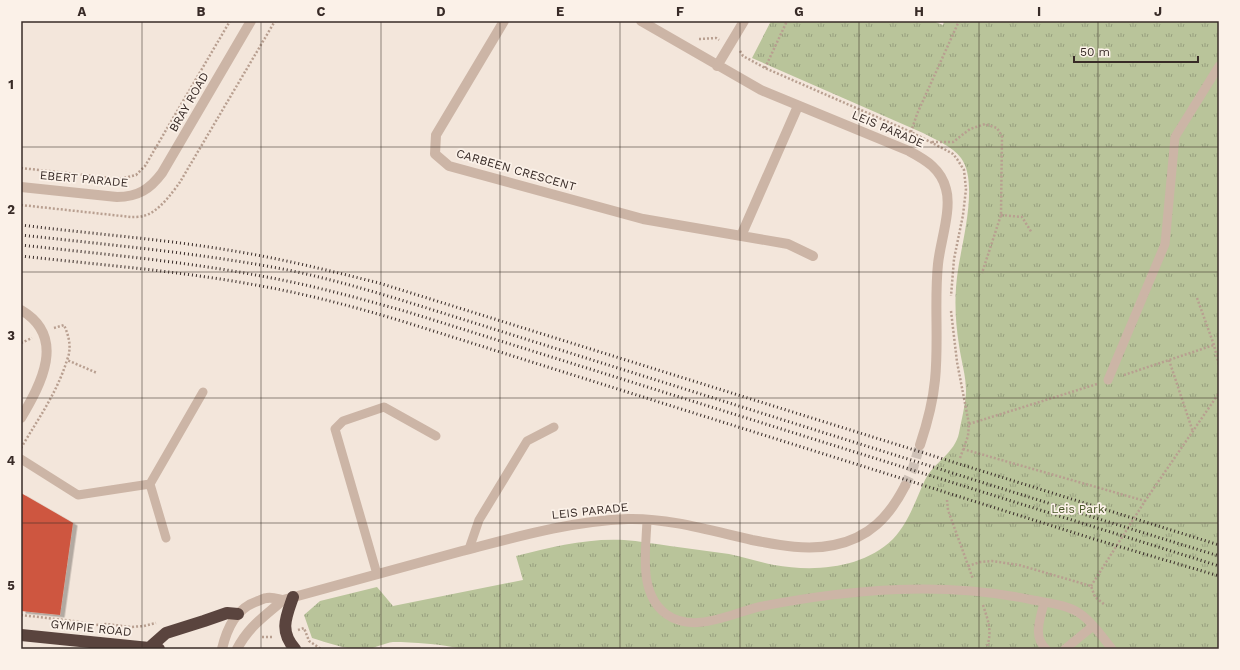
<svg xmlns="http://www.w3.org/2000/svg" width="1240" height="670" font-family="'Work Sans',sans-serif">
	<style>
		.park { fill: url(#park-tufts) }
		.building { fill: #ce573f; filter: url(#shadow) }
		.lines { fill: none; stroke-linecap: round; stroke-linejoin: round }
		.street-tunnel { stroke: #cec1b7; stroke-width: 10; stroke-dasharray: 10 5; stroke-linecap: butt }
		.path { stroke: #b89f90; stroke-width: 2.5; stroke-dasharray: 2 2; stroke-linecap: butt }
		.lane { stroke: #ccb5a6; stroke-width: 9 }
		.street { stroke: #ccb5a6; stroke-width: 10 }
		.highway { stroke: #5a443e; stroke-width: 12 }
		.rail { stroke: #382b27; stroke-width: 3; stroke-dasharray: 1 3; stroke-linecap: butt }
		.grid { fill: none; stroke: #382b27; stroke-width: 1; stroke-opacity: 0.55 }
		.labels { text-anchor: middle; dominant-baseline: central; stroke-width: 3.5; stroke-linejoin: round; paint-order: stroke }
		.street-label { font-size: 12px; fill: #382b27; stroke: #fbf1e8 }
		.park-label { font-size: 12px; fill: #4a5829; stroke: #fbf1e8 }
		.neatline { fill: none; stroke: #382b27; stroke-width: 1.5 }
		.grid-label { font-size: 13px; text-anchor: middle; font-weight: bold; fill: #382b27 }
	</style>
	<defs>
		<pattern id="park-tufts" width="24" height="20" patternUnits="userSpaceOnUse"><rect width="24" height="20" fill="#b9c49a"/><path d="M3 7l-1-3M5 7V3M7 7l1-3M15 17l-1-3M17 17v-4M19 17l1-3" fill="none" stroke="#979f7e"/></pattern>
		<filter id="shadow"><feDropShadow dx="4.5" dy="2.5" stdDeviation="0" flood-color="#0004"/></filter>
	</defs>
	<rect width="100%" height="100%" fill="#f3e6db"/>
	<path class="park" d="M771,21H933L943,25L944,21H1219V649H461C442,644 413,642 393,642C384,643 376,648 367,649C349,651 329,643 312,638L304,615L320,601L377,587L393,606L523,580L516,556C552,547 587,538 624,540C639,541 655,544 670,546C690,549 709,551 729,554C744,557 759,562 774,565C814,572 862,569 893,539C909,522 915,501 925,480C933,463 955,453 959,433C961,422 966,402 966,391C966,376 961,360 959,345C955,320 954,295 958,270C962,242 979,182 961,158C952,146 936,140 923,133L752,58Z"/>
	<path class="building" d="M21,493L73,523L60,615L21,611Z"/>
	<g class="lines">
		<path class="street-tunnel" d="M905,486L913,468L920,445"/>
		<path class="path" d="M699,39L716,38L719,40
			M740,51L743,56L765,68L911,132L944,149L953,154L957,159L964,170L966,189L963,215L954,259L951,296
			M765,68L787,21
			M911,132L917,114L959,21
			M932,142H953L970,129L985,124L997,128L1002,136L1001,215L982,273
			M21,168L120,179L136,175L145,166L230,21
			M21,205L131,217C135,217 140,217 143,216C158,213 172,193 180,182L275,21
			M1001,215L1022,217L1032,233
			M1197,298L1214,345L1219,366
			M951,311L957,362L969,424L968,436L960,458
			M54,328L64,325C69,336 72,348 67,360L97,373
			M21,343L32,338
			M1169,360L1193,432
			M1124,375L1214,345
			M969,424L1097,384
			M21,448C38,419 57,393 67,360
			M963,449L1145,501
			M947,500L948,510L973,579
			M968,566L980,562L992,561L1019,565L1091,586L1095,597L1105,605
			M1091,586L1145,501L1219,393
			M983,605C988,620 993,633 986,649
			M21,615L73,621L96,625L106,624L131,627L144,626L156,623
			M298,630L304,628L309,641L321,649
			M262,637H272"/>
		<path class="lane" d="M1108,380L1165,244L1175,137L1219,66
			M21,459L78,495L150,484L203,392
			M150,484L166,538
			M647,520C646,551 638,593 666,614C695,635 733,612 763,606C852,589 943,581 1033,600C1049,603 1069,605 1082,615C1094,624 1103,638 1112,649
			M469,549L479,520L527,441L554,427
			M377,574L335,429L343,421L384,407L436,436
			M1044,602C1041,618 1032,636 1046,649
			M1065,649L1093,626"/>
		<path class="street" d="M504,21L436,135L435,154L449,166L643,219L788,244L813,256
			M641,21L761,90L909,151C926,160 941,169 946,189C952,209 940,243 938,264C934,302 939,341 935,380C933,402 927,424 920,445
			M717,66L744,21
			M21,187L117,197C138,197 150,189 162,173L251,21
			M741,236L798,106
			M21,310C67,337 41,384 21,418
			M222,649C227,628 236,608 258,601C261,600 264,598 267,598C272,597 278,599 283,600C343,584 402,567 462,551C516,537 571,521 628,519C669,518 712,531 752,540C778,545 807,551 834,545C869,538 889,517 905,486
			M237,649C249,626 264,617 283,600"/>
		<path class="highway" d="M293,597C286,617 279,631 295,649
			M21,635L159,649
			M149,648L166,633L204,621L227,613L238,614"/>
		<path class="rail" d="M21,225C92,234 164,239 234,251C283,259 331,271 379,283L1219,545
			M21,235C110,245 200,253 288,270C331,279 372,291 414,304L1099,519L1219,556
			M21,245C101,254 182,261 261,276C312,285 362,299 411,313L1219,566
			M21,256C101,265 182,271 261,286C311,295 359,308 408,323L1094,539L1219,576"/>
	</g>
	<path class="grid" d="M142,21V649M261,21V649M381,21V649M500,21V649M620,21V649M740,21V649M859,21V649M979,21V649M1098,21V649M21,147H1219M21,272H1219M21,398H1219M21,523H1219"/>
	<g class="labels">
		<g class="street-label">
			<text transform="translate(189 102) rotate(-60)">BRAY ROAD</text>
			<text transform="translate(888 129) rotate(23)">LEIS PARADE</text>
			<text transform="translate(516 170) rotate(16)">CARBEEN CRESCENT</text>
			<text transform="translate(84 179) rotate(5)">EBERT PARADE</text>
			<text transform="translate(590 511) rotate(-6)">LEIS PARADE</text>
			<text transform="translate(91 628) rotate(6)">GYMPIE ROAD</text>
		</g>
		<g class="park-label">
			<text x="1078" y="509">Leis Park</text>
		</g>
	</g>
	<rect width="1240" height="670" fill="none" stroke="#fbf1e8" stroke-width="44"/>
	<path d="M1074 56v6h124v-6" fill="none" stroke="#382b27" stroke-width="2"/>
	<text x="1080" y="56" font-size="12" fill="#382b27" stroke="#fbf1e8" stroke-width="3" paint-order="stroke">50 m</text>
	<rect x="22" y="22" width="1196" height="626" class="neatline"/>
	<g class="grid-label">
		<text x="82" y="16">A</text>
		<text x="201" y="16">B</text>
		<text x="321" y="16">C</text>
		<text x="441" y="16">D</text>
		<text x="560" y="16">E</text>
		<text x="680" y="16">F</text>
		<text x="799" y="16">G</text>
		<text x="919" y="16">H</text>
		<text x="1039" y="16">I</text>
		<text x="1158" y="16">J</text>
		<text x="11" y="89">1</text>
		<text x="11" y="214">2</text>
		<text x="11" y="340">3</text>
		<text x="11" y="465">4</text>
		<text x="11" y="590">5</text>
	</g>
</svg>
